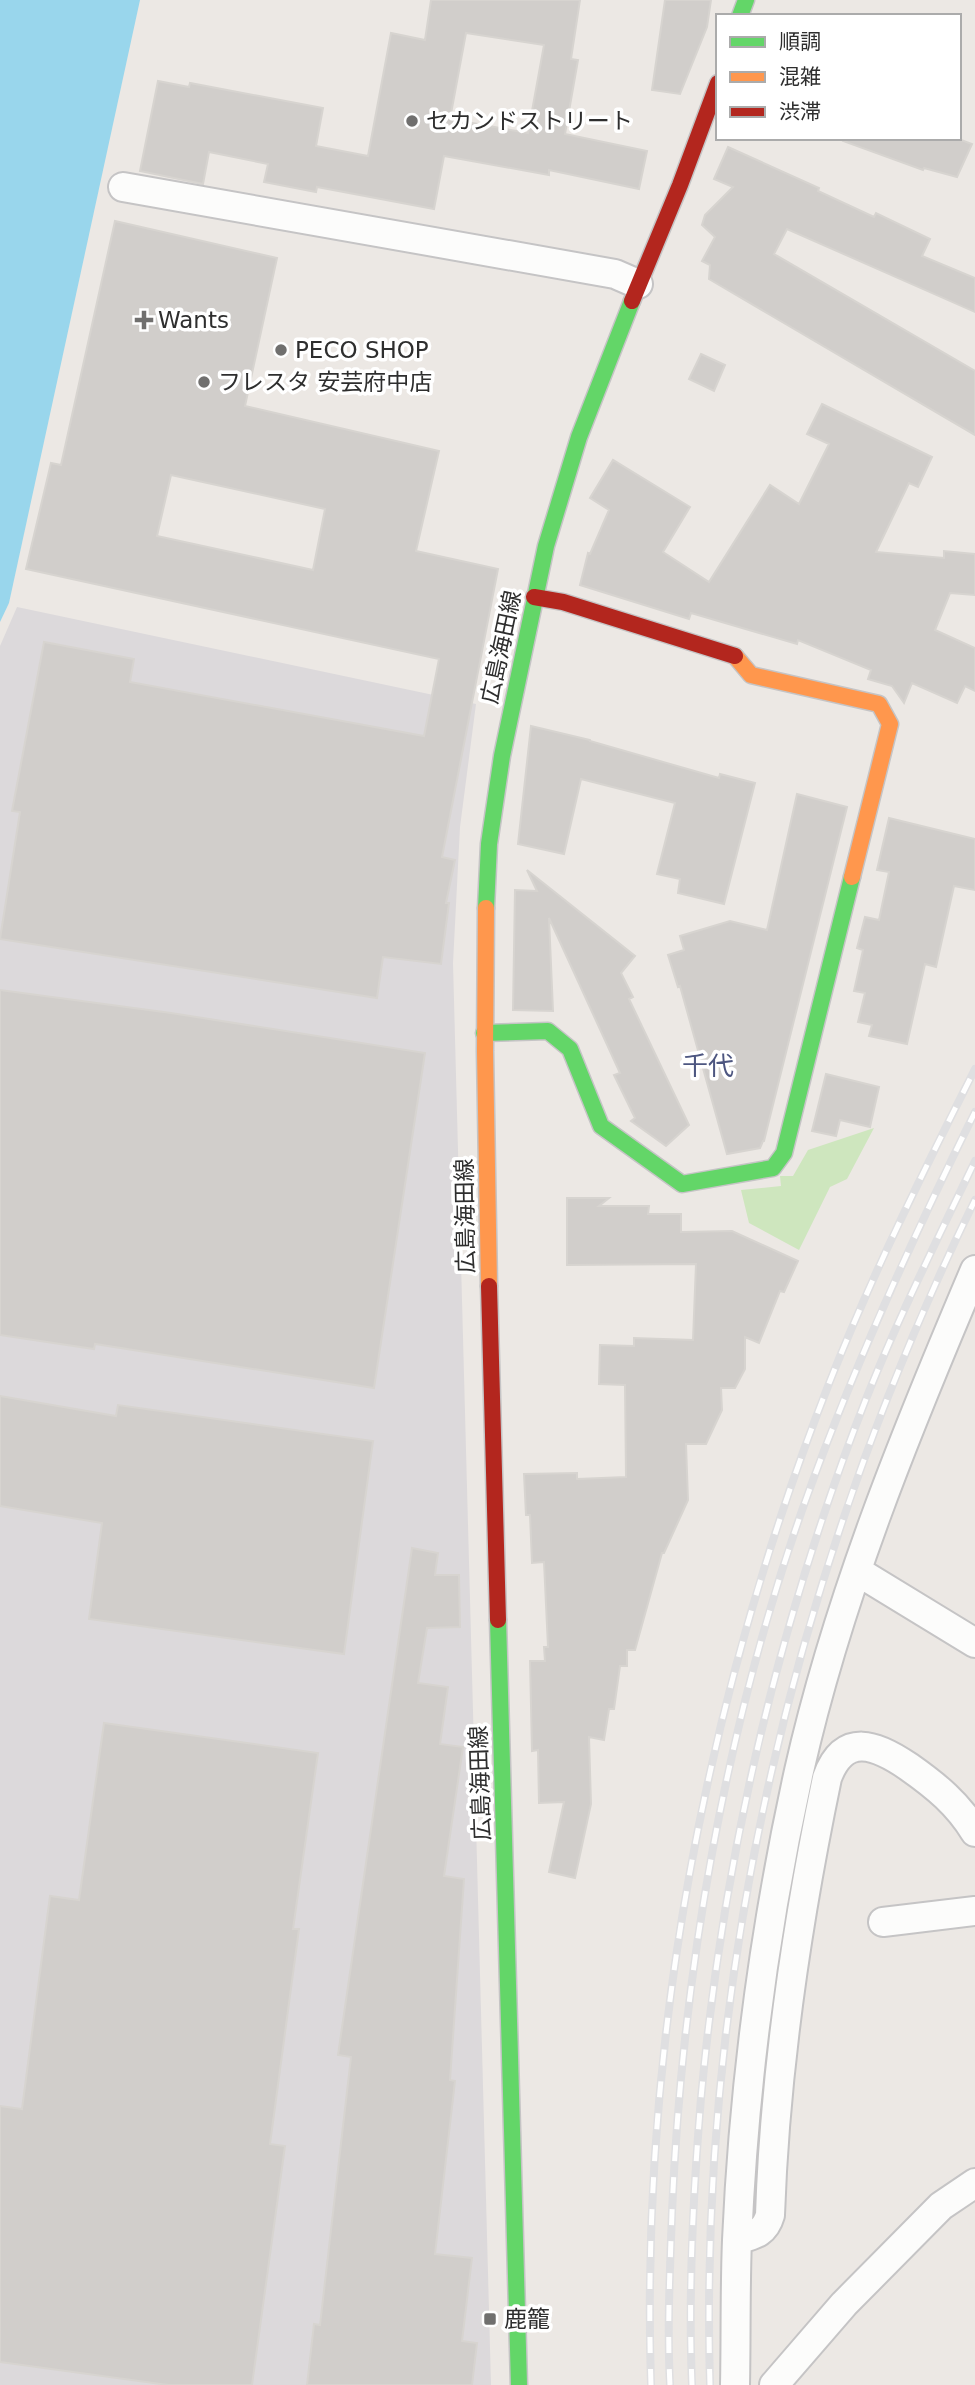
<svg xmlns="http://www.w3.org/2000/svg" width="975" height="2385" font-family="'DejaVu Sans','Noto Sans JP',sans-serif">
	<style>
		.industrial { fill: #dcd9db }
		.green { fill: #cee6be }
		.water { fill: #99d6ec }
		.building { fill: #d1cecb; stroke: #d7d4d0; stroke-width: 2; fill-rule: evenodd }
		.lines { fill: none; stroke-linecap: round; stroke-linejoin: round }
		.street-casing { stroke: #c5c4c5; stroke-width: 32 }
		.fast-casing { stroke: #c5c4c5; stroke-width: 19 }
		.slow-casing { stroke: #c5c4c5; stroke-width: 19 }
		.jam-casing { stroke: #c5c4c5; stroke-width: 19 }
		.street { stroke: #fcfcfb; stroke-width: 28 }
		.fast { stroke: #63d668; stroke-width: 16 }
		.slow { stroke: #ff974d; stroke-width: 16 }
		.jam { stroke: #b3261e; stroke-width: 16 }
		.rail-casing { stroke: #dfdfe1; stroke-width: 8 }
		.rail { stroke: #fff; stroke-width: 5; stroke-dasharray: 16; stroke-linecap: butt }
		.poi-dot { fill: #706f6e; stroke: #fff; stroke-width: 2.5 }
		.labels { text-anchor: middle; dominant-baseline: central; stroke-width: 7; stroke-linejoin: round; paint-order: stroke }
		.poi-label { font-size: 23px; fill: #2e2e2e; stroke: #fff; text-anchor: start }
		.street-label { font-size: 23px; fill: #2e2e2e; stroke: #fff }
		.quarter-label { font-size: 26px; fill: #4d5680; stroke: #fff }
	</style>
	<rect width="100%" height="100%" fill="#ece8e4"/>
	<path class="industrial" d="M17,607L476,704L460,827L453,963L491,2385H0V646Z"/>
	<path class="green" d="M874,1128L847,1179L830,1187L799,1250L749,1223L741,1190L781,1186L780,1176H793L808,1150Z"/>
	<path class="water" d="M0,0H140L9,603L0,622Z"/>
	<path class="building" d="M431,0H580L571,59L578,60L565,134L647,151L639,189L549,170V175L444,156L434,209L317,187L316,192L264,182L268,164L209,152L203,184L140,171L158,81L189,87L190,83L323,108L316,146L368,156L391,33L425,40ZM466,33L544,45L528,133L450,119Z
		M665,0H711L707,27L680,94L652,90Z
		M844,138H956L972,144L957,177L924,168L923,170L843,141Z
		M728,147L819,188L818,191L874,217L876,213L930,239L922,256L975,278V312L787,229L774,254L975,371V435L709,279L710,265L702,261L715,237L702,225L705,215L733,187L714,179Z
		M115,221L277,258L245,406L439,451L416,551L498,569L442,857L455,860L446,903H449L441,964L383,957L377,998L0,939L20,812L12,811L44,642L134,659L130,682L424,736L439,659L26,569L51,463L61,465ZM171,475L325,509L313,570L157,536Z
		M701,354L725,365L714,391L689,379Z
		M822,404L932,457L918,487L909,483L876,552L944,558V551L975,554V595L950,593L935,630L975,648V691L965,686L957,703L912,683L904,703L892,686L868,679L871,670L798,640L797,644L691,613L689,619L580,585L588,553L590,554L609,510L590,498L613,460L690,507L663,552L709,582L770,485L799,504L829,444L807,434Z
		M531,726L590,740V741L719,778L720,774L755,783L724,904L678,893L680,879L657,874L675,803L581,779L564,854L518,844Z
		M797,794L847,807L764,1141H763L760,1148L727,1154L680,986L678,987L668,955L684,950L680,936L730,921L767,930Z
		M889,818L975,839V890L954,886L936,967L925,964L907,1044L869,1036L872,1025L858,1022L865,993L854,991L863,950L857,948L865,917L879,920L889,872L877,870Z
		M527,870L635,956L621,973L633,997L629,999L689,1125L666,1146L631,1121L635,1118L614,1075L620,1073L549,918L553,1011L513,1010L515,890L537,891Z
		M0,990L171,1013L425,1053L374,1388L95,1344L94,1349L0,1335Z
		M826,1074L879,1087L870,1127L840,1120L836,1136L812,1131Z
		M567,1198H609L599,1206H649L648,1214H681V1232L732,1231L798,1261L784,1292L780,1291L759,1343L745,1337V1369L735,1388H721L722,1410L706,1444H686L688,1500L664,1553H662L635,1650H627V1666H620L614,1709H609L604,1740L589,1737L591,1804L575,1878L549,1872L564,1802L539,1803L538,1750L532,1751L530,1661H545L544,1647H548L544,1562L532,1563L530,1515H526L524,1474L577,1473V1479L626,1477L625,1385L599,1384L600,1345L634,1346V1338L693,1340L696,1264L567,1265Z
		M0,1396L116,1416L118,1405L373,1441L344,1654L89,1619L102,1523L0,1506Z
		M412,1548L438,1553L435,1575H459L460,1627L427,1628L418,1683L448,1687L440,1744L463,1747L444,1876L464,1879L450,2080L455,2081L435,2254L472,2258L462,2341L477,2343L472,2385H307L314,2324L320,2325L351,2057L338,2055Z
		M104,1723L318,1753L293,1929H299L270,2144L285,2146L252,2385H168L0,2362V2106L22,2109L50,1896L79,1900Z"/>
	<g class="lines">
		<defs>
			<path id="street" d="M123,187L615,274L638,284
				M857,1571L975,1643
				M883,1922L975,1911
				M737,2240C754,2235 765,2233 770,2215C775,2067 797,1922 827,1778C844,1731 877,1745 909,1767C936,1786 958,1804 975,1832
				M735,2385C736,2337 735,2289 737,2240C744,2082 765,1925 799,1771C838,1598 906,1432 975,1270
				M774,2385L844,2304L941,2206L975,2183"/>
			<path id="fast" d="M740,16L746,0
				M486,908L489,844L502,756L546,546L579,437L632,301
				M484,1033L548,1031L570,1049L601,1126L682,1184L773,1168L784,1153L852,877
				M498,1620L519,2385"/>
			<path id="slow" d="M735,656L751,675L879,704L890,724L852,877
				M486,908L485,1051L489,1286"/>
			<path id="jam" d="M632,301L680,185L718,83
				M534,597L563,602L735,656
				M489,1286L498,1620"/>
		</defs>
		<use href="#street" class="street-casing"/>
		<use href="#fast" class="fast-casing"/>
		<use href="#slow" class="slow-casing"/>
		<use href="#jam" class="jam-casing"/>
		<use href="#street" class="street"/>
		<use href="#fast" class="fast"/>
		<use href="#slow" class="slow"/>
		<use href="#jam" class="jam"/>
		<defs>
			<path id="rail" d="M651,2385C640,2046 705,1697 830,1381C872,1275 923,1172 975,1069
				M670,2385C667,2328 670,2270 672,2212C682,1974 725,1727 805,1502C853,1368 912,1239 975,1112
				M692,2385C688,2289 693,2194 701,2098C723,1859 778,1623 866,1399C898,1318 937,1240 975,1161
				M710,2385C698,1975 795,1567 975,1200"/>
		</defs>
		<use href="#rail" class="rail-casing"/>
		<use href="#rail" class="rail"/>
	</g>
	<g class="poi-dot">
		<circle cx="412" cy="121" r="7"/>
		<path d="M140.5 309.5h7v7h7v7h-7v7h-7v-7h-7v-7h7z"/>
		<circle cx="281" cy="350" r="7"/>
		<circle cx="204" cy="382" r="7"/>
		<rect x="483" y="2312" width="14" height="14" rx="3.5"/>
	</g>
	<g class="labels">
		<g class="poi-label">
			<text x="426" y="121">セカンドストリート</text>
			<text x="158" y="320">Wants</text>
			<text x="295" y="350">PECO SHOP</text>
			<text x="218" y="382">フレスタ 安芸府中店</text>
			<text x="504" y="2319">鹿籠</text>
		</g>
		<g class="street-label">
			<text transform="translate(501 647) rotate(-78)">広島海田線</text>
			<text transform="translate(465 1216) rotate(-91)">広島海田線</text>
			<text transform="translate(480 1783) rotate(-92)">広島海田線</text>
		</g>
		<g class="quarter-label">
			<text x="708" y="1066">千代</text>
		</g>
	</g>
	<rect x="716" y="14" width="245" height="126" fill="#ffffff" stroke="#ababab" stroke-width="2"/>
	<rect x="730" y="37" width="35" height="10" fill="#63d668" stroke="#ababab" stroke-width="2"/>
	<text x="779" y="49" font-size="21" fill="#2e2e2e">順調</text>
	<rect x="730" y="72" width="35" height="10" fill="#ff974d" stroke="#ababab" stroke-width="2"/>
	<text x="779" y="84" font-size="21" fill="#2e2e2e">混雑</text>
	<rect x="730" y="107" width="35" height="10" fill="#b3261e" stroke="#ababab" stroke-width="2"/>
	<text x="779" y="119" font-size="21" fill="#2e2e2e">渋滞</text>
</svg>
